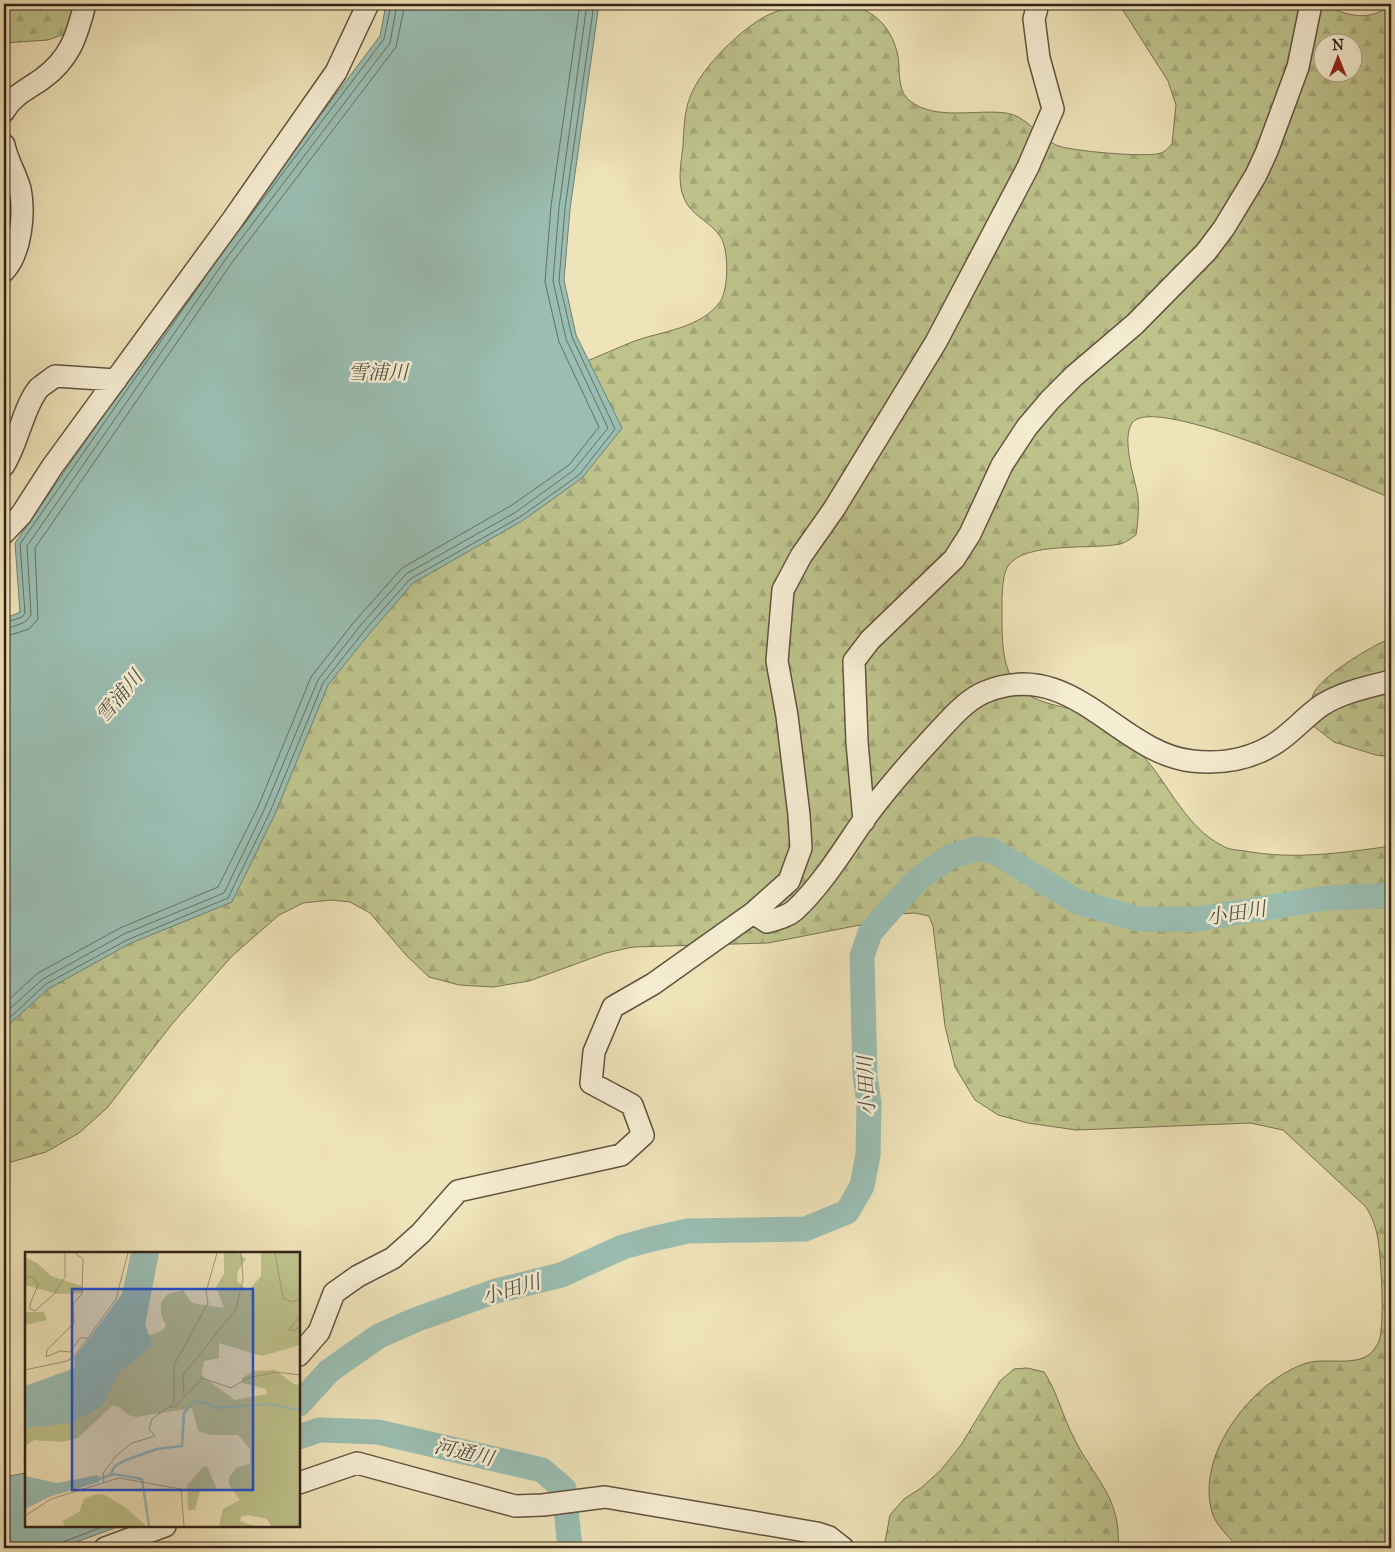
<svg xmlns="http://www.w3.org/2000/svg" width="1395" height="1552" font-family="'IM FELL Great Primer','Noto Serif JP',serif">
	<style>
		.forest { fill: url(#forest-firs); stroke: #797352; fill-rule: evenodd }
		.water { fill: #9abeb2; stroke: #718074 }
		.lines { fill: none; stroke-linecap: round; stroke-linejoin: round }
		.shore { stroke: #677065; stroke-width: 1 }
		.river { stroke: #9abeb2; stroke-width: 25 }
		.minor-casing { stroke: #635340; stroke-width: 24 }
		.minor { stroke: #f5edd2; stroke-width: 21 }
		.labels { text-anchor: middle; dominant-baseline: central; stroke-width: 5; stroke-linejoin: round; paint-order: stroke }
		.water-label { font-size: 20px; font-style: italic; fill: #535246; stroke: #f5edd2 }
		.inset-river { fill: none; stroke: #9abeb2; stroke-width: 2.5 }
		.inset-road { fill: none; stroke: #a49679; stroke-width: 1 }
		.view { fill: #1d4ed8; fill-opacity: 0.15; stroke: #1d4ed8; stroke-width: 2.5 }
		.inset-edge { fill: none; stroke: #342318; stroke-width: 2.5 }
	</style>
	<defs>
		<pattern id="forest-firs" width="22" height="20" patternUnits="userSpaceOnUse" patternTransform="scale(1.25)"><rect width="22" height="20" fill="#bec38c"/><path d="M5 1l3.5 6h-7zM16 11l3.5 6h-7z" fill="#a4a778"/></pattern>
	</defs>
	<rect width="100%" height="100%" fill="#efe3b9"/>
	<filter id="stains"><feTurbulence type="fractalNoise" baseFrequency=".004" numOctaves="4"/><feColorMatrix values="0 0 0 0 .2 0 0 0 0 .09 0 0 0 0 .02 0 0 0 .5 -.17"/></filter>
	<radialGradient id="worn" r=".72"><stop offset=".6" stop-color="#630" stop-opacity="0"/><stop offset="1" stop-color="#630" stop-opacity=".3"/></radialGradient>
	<path class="forest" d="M4,4H87L78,29L48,40L4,43Z
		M829,4C837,5 847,5 855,7C882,13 898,40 899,66C899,77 900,94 910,101C936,121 975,109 1006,113C1027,116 1037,136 1056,145C1068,151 1149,158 1161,153C1165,152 1169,147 1172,144L1176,105L1168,81L1119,4H1325C1346,17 1372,22 1391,4V498C1357,485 1153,392 1132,423C1121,440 1135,478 1138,497C1139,510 1138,522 1136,535C1131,538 1126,543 1120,544C1091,550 1025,541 1008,566C1001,576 1002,605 1002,618C1002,637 1002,663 1013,680C1029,707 1069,704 1093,717C1106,724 1122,736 1133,746C1166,775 1182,826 1223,846C1229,850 1238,850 1245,851C1294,860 1342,853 1391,846V1548H1238C1230,1538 1217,1526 1213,1515C1193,1456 1253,1380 1307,1363C1327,1357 1358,1368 1373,1351C1375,1348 1378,1344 1379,1341C1385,1324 1381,1258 1378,1239C1376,1227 1372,1217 1366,1207L1283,1130L1250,1123L1076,1130L1028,1123L998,1115L975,1100L955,1067L945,1026L933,926L929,916L915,913L896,914L865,924L768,943L633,947L606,953L529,981L493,987L459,985L429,977L406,955L370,913L350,902L331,900L303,903L279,915L232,956L172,1024L107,1108L79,1133L46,1152L4,1164V913L587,361C602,355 617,348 632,342C661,331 700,329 720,302C729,289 729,248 720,236C710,221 691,216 684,198C677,183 681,162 683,146C684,130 684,112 690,97C700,69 742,27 770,14C788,6 809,5 829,4ZM1322,42H1352V72H1322Z
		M1391,638V757L1376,755L1334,742L1312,725C1311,714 1308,702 1315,691C1326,673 1372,646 1391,638Z
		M1027,1368L1044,1372C1057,1391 1062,1415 1073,1436C1093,1478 1122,1497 1118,1548H884L890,1515L904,1499L921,1488L941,1470L961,1445L1000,1381L1014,1369Z"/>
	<path class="water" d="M386,4H599L570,209L564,280L576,335L622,428L582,478L522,521L413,583L369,634L328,685L275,814L232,902L129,944L48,989L4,1029V619L20,612L15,543L216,253L380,36Z
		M26,1473V1526H120L60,1548H4V1477Z"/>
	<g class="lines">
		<path class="shore" d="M242,227L384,39L391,4
			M4,623L22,617L25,613L20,544L204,279
			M4,630L25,622L31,615L27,546L225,260L390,43L397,4
			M4,637L29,629L38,619L35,548L231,264L396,47L405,4
			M4,1004L38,973L120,928L218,887L258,807L311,677L354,622L402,568L512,505L569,465L599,427L559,342L545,282L551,206L580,4
			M4,1014L43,979L124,934L224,893L264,810L318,680L360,626L406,574L516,512L574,470L608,428L566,339L553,281L559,207L587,4
			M4,1023L46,984L127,940L228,898L270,812L323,683L365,630L410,579L520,517L579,475L615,429L572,337L559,281L565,208L594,4
			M60,1548L63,1542L105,1526"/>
		<path class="river" d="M299,1404L329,1371L379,1336L415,1320L496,1291L561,1275L623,1247L652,1239L688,1231L805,1229L847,1212L862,1186L868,1155L869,1103L865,1076L862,956L870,933L880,921L918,879L949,857L975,849L993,851L1078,902L1138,919H1198L1327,898L1391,895
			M299,1437L319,1430L378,1432L542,1470L564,1489L570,1548"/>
		<defs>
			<path id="minor" d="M4,111C12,96 28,89 42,79C70,59 77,36 85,4
				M4,145C7,160 16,174 20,189C25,213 21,253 4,271
				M4,465C18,443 24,405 39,388C44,384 50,380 55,376L116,380
				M4,533L21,515L52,467L231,222L336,72L368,4
				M864,821L857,742L854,661L870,640L954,559L970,534L1002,465L1027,427L1050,400L1074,376L1135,324L1206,252L1224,228L1256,175L1267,151L1298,67L1311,4
				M753,913L767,922C777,919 787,917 795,910C821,886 843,850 863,821C886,789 911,761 938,732C951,718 966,700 985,692C1072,656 1118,753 1192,761C1219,764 1247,760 1271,746C1290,736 1304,717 1322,705C1343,692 1368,687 1391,681
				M299,1355L319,1332L334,1293L358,1276L393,1258L421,1233L458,1191L621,1155L643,1135L632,1105L591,1083L594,1052L613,1007L653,984L753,913L789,881L801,848L799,815L787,716L777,661L783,590L801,556L834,509L936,342L1028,167L1053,109L1039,58L1034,19L1038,4
				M299,1483L357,1463L515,1506L543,1505L605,1497L817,1533L829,1537L843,1548
				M105,1548L165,1526"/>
		</defs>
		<use href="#minor" class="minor-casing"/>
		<use href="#minor" class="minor"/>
	</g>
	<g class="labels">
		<g class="water-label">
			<text x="378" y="372">雪浦川</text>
			<text transform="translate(119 696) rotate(-50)">雪浦川</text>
			<text transform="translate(1236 913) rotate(-9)">小田川</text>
			<text transform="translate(866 1086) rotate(-93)">小田川</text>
			<text transform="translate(511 1289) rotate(-16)">小田川</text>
			<text transform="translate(464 1452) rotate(13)">河通川</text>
		</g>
	</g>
	<g transform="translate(25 1252)">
		<rect width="275" height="275" fill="#efe3b9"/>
		<path d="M199,1H213L221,7L213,19L212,29L223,39L236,24V1H275V93L237,104L194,91V106L179,109L177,119L178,125L210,148L242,142L241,137L217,131V126L229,119L250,118L269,132L275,133V274H246L242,267L223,263L216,265L215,269L229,274H194L198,257L215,248L204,233V225L212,215L225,212V197L213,183H186L173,179L167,156L111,165L103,163L93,154H87L53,186L36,190L9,188L0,194V160L118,86L138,78L141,73L136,63V50L143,42L158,38L167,51L199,56L191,35L199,22ZM0,5L12,11L26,24L57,34L58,41L33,42L0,33ZM0,60H19L22,68L0,73ZM182,214L192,237L175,239L170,258H163L162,233L177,216ZM71,242L80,243L101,256L121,274H39L38,269L54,260L59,247Z" fill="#bec38c"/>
		<path d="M106,1H134L120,73L128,93L95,119L77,154L47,171L0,176V134L50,116L49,107L97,42ZM73,223L74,230L24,245L0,257V224L32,231Z" fill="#9abeb2"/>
		<path class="inset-river" d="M85,223L90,214L101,208L132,197L157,194L159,161L170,148L194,156L243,152L275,158M71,228L89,222L117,227L124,274"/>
		<path class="inset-road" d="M50,1L58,7L57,42L48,52L49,71L22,98L21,105L35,99L45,100L55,86H62M250,1L258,46L266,50L275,47M0,25H8L13,33L5,52V57L10,59L29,42L40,25V1M275,64L264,78L269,79L275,74M0,118L42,109L50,104L91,47L103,1M159,143L158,123L211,57L218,27L216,1M145,155H150L177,126L206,136L223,126L251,120L275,123M79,231L78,221L91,204L107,191L130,184L124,177L127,167L149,151V113L183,51L181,40L192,1M0,264L26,247L94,226L156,237L159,274"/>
		<path class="view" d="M47,37H228V238H47Z"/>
		<rect width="275" height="275" class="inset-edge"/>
	</g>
	<rect width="1395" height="1552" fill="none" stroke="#efe3b9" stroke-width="20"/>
	<rect x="5" y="5" width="1385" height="1542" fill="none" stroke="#342318" stroke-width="2.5"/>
	<rect x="10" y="10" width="1375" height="1532" fill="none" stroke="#342318"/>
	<g transform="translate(1338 58)"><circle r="24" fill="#f5edd2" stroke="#a89c88"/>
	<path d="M0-4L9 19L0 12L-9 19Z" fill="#8f2418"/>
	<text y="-8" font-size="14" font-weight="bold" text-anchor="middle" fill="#342318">N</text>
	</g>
	<rect width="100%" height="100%" filter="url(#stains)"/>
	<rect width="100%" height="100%" fill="url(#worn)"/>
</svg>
